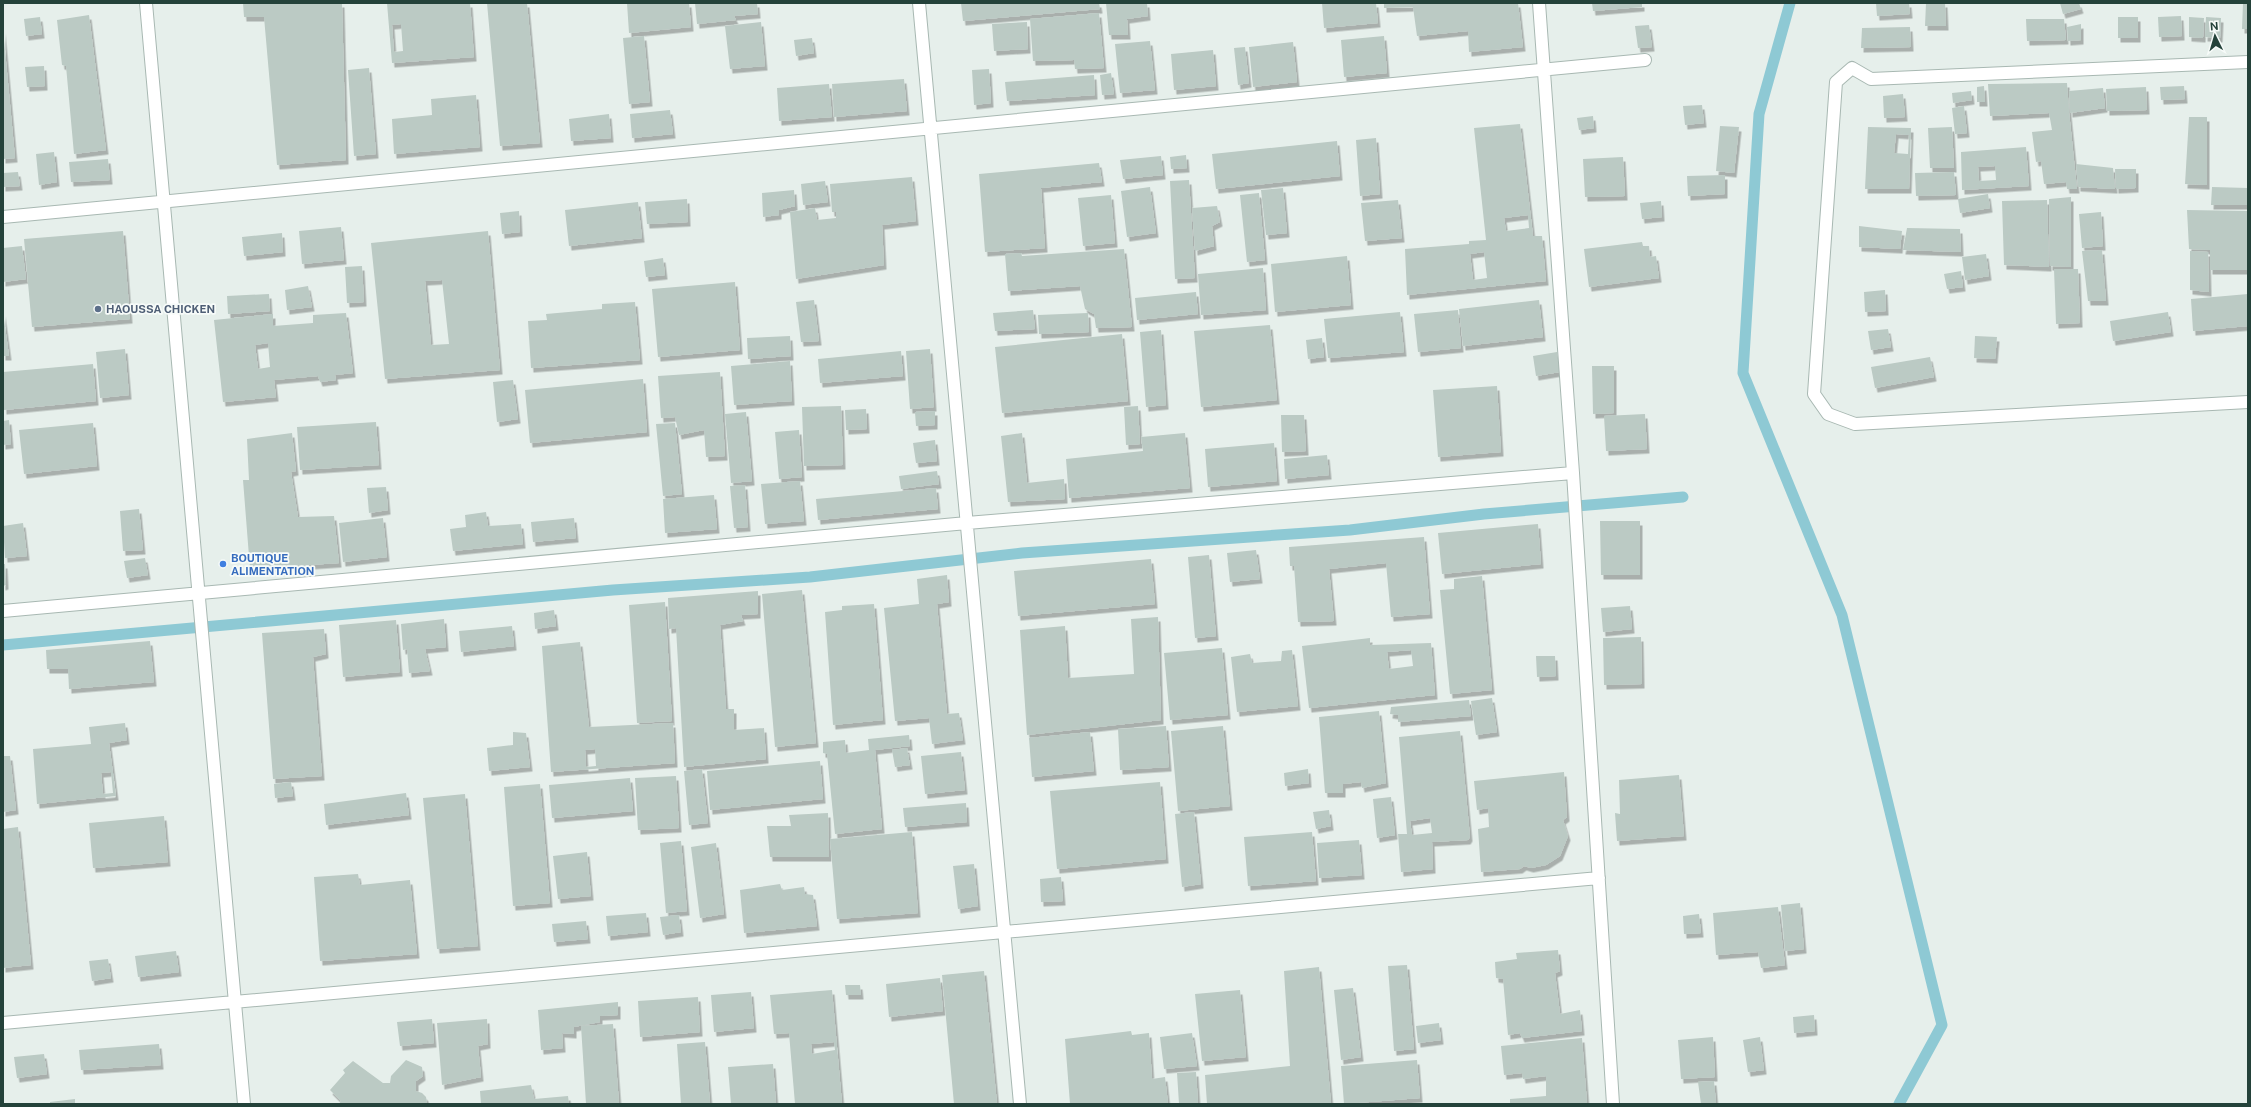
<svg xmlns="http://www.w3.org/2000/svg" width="2251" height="1107" font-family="'Public Sans',sans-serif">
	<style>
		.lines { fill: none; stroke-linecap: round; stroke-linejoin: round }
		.stream { stroke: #8ec9d4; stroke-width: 11 }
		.building { fill: #bbcac4; fill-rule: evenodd; filter: url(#shadow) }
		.minor-casing { stroke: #a8b8b2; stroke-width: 14 }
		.minor { stroke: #fff; stroke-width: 12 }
		.service-dot { fill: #5c6f8a; stroke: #f7fbf9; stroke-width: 1.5 }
		.shop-dot { fill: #3f7fe0; stroke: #f7fbf9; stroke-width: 1.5 }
		.labels { text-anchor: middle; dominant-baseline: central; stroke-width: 3.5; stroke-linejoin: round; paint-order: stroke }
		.service-label { font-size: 11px; font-weight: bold; fill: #4e5e75; stroke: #f7fbf9; text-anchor: start }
		.shop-label { font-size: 11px; font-weight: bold; fill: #366cbe; stroke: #f7fbf9; text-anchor: start }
	</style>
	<defs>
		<filter id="shadow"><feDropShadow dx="2.5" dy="4.5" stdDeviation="0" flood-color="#0004"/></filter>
	</defs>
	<rect width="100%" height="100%" fill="#e6efeb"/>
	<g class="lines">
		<path class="stream" d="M1790,3L1759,114L1743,373L1842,615L1942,1025L1899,1104
			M3,645L613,590L810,577L1022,553L1350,530L1484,514L1683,497"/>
	</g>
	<path class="building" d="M243,3H342L346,160L277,165L264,17H244Z
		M387,3H470L474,57L392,63ZM401,24L403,51L394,52L392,25Z
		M487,3H527L540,143L500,146Z
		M627,3H689L691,27L629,33Z
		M695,3H757L758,14L734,16L736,20L697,24Z
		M961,3H1099L1100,9L963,21Z
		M1106,3H1147L1148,16L1127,19L1128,35H1109Z
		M1322,3H1376L1378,23L1324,28Z
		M1384,3H1518L1523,47L1469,52L1468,31L1417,36L1413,7L1384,8Z
		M1592,3H1642V7L1593,11Z
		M1876,3H1909L1910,14L1877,16Z
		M1926,3H1945L1946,26H1925Z
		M2060,3H2079L2081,9L2063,14Z
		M2243,3H2248V29H2242Z
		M1099,13L1104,68L1075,69L1074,60L1033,61L1030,19Z
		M89,15L106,150L74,154L66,66L62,65L57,20Z
		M2181,16L2182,36L2159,37L2158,17Z
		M40,17L42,34L26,36L24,19Z
		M2118,17H2138V38H2118Z
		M2189,17L2204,18L2203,38L2189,37Z
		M2206,17L2221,18L2220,38L2205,37Z
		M2026,19H2064L2066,40L2027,41Z
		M761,22L765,66L730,69L725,26Z
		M1027,22L1028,49L994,51L992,24Z
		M2081,24V40L2068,41L2067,27Z
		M1649,25L1652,47L1638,48L1635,26Z
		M1910,27L1911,47L1861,48L1862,28Z
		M3,29L15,158L3,159Z
		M644,36L650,102L629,104L623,38Z
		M1384,36L1387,73L1344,77L1341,40Z
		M812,38L814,53L796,56L794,40Z
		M1150,41L1155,90L1120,93L1115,44Z
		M1293,42L1297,82L1253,87L1249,47Z
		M1245,47L1249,83L1238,85L1234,48Z
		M1213,50L1216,86L1174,90L1171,54Z
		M44,66L45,86L27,87L25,67Z
		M369,68L376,154L354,156L348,70Z
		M989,69L991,103L974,105L972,70Z
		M1111,73L1114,94L1102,95L1100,75Z
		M1094,75L1095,95L1007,101L1005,82Z
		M904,79L907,111L834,117L832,84Z
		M2067,83L2069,112L2077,189H2067L2066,182L2044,184L2041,161L2036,162L2032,132L2052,130L2049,113L1990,116L1988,84Z
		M829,84L832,117L779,121L777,88Z
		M1984,86L1985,102H1977V87Z
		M2184,86L2185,99L2161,100L2160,87Z
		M2146,87L2147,110L2107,111L2106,89Z
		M2103,88L2105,108L2070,113L2069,91Z
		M1971,91L1972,100L1953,103L1952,93Z
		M1903,94L1905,117L1884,118L1883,96Z
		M476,95L480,147L394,154L392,119L432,115L431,99Z
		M1702,105L1704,123L1685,125L1683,106Z
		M1964,106L1967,133L1955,134L1952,108Z
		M670,110L673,134L632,138L630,114Z
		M609,114L611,138L571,141L569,119Z
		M1593,116L1594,128L1579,130L1577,118Z
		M2189,117H2207V185L2185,184Z
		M1520,124L1533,236H1542L1546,281L1407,295L1405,249L1469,244V241L1486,240L1474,128ZM1528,215L1529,228L1506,231L1504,218ZM1484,252L1487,278L1473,280L1470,254Z
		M1720,126L1739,127L1734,173L1716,171Z
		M1868,127L1911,128L1909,189H1865ZM1896,134L1909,135L1908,154L1894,153Z
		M1952,127L1954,168H1930L1928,128Z
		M1376,138L1380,194L1360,196L1356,140Z
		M1337,141L1340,176L1216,189L1212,154Z
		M2026,147L2029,186L1962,190L1961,152ZM1995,166L1996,180L1979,181L1978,167Z
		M54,152L57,182L39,185L36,154Z
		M1186,155L1187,168L1171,169L1170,157Z
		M1161,156L1163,175L1123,179L1120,160Z
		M1623,157L1625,196L1585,197L1583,159Z
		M108,159L110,180L71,182L69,162Z
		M1099,163L1102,182L1041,188L1045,248L985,252L979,174Z
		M2076,164L2113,168L2115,189L2078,187Z
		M2115,169H2136V188L2116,189Z
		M18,172L20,186L3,187V173Z
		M1954,172L1956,195L1916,196L1915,173Z
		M1725,175V194L1688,196L1687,176Z
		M912,177L916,221L882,225L884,265L796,279L790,212L815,208L817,220L836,218V212H832L830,184Z
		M1189,180L1195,278L1175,279L1170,181Z
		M825,181L828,202L803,205L801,184Z
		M1150,187L1156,233L1127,237L1121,191Z
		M2212,187L2248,188V205H2211Z
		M1283,188L1287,233L1266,235L1261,190Z
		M794,190L795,206L779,210V215L763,217L762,193Z
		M1259,193L1265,260L1247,262L1240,195Z
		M1988,194L1990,208L1960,213L1958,199Z
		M1111,195L1115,243L1083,246L1078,198Z
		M2071,197V267L2050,266L2049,199Z
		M687,199L688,222L647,224L645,202Z
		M1398,200L1402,238L1365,241L1361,203Z
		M2047,200L2049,267L2004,265L2002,201Z
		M1661,201L1662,217L1642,219L1640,203Z
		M638,202L642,238L569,246L565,210Z
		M1217,206L1220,222L1212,226L1214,246L1195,251L1192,208Z
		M2187,210L2248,211V270H2210V250L2189,249Z
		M519,211L520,232L502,234L500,213Z
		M2101,212L2103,246L2082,248L2079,214Z
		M1859,226L1902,231L1900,249L1859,247Z
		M341,227L344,260L302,264L299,231Z
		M1907,228L1960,229L1961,252L1903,250Z
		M123,231L130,319L32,327L24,239Z
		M488,231L500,370L385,379L371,243ZM442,280L449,344L431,345L425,281Z
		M282,233L283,252L244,256L242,237Z
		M1642,242L1643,246H1649L1650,257L1656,256L1659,278L1589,287L1584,249Z
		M22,246L26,279L3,282V248Z
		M1124,249L1132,327L1096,328L1094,314L1085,309L1080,286L1008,291L1005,254L1021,253L1022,256Z
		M2102,250L2106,301H2088L2082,251Z
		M2190,251L2208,252L2209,292L2190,290Z
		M1986,254L1989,276L1965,280L1962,257Z
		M1347,256L1351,305L1275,312L1271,264Z
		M663,258L665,275L646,277L644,261Z
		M362,266L364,302L347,303L345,267Z
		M1263,268L1266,310L1201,315L1198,274Z
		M2054,269H2078L2080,323L2056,324Z
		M1961,271L1963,287L1947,289L1944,274Z
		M735,282L740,350L658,357L652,289Z
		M308,286L312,307L287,310L285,290Z
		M1885,290L1886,311L1865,312L1864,292Z
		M1196,292L1198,314L1137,320L1135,298Z
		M269,294L270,311L228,314L227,296Z
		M2248,294V326L2193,331L2191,299Z
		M814,300L819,341L801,342L796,302Z
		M1539,300L1543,337L1463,346L1459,309Z
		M635,302L640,360L531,368L528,321L547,320L546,314L602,309V304Z
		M1033,310L1035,329L995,331L993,313Z
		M1458,310L1461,348L1418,352L1414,314Z
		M3,312L9,356H3Z
		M1400,312L1404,352L1328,358L1324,319Z
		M2168,312L2171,332L2113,341L2110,321Z
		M346,313L353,373L335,375L336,380L320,382L318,376L274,380L276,397L223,402L214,320L273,314V326L313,323V315ZM268,343L270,367L258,369L255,345Z
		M1088,313L1089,332L1039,334L1038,315Z
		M1270,325L1277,400L1201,407L1194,331Z
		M1888,329L1891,347L1871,350L1868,331Z
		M1161,330L1166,405L1146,407L1140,332Z
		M1122,334L1128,401L1002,413L995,347Z
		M790,336L791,356L748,359L747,338Z
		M1975,336L1997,337L1995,359L1974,358Z
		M1322,338L1324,357L1308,359L1306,340Z
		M125,349L129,395L100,398L96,352Z
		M930,349L934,407L910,409L906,351Z
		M901,351L903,376L820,383L818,359Z
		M1557,352L1560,372L1536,376L1533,356Z
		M1930,357L1934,377L1875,388L1871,367Z
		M790,361L792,401L734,405L731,366Z
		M93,364L96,401L4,410L3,372Z
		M1592,366H1614V413L1593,414Z
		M720,372L725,456L706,457L704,430L679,435L675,417L661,418L658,376Z
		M643,379L647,432L530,443L525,390Z
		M513,380L518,419L497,422L493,382Z
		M1497,386L1501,452L1438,457L1433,390Z
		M841,406L843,465L804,466L802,407Z
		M1138,406L1140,444L1126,445L1124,407Z
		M866,409L867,429L846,430L845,410Z
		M935,411V425L916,426L915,412Z
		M746,412L752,481L731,483L725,414Z
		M1645,414L1647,449L1606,451L1604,416Z
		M1281,415H1304L1306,451L1282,452Z
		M9,420L11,444L3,445V421Z
		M376,422L379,465L300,470L297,427Z
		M93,423L97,466L24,474L19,430Z
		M675,423L682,494L663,496L656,424Z
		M799,430L802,477L779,479L775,432Z
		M292,433L296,471L291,472L298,517L334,516L339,563L250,569L243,480H249L247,439Z
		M1022,433L1027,483L1064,479L1065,499L1008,502L1001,436Z
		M1185,433L1190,488L1069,498L1066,459L1143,451L1141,437Z
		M935,440L937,461L916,463L913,443Z
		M1274,443L1277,481L1208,487L1205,449Z
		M1327,455L1329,475L1285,479L1284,459Z
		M937,471L939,484L901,489L899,476Z
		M800,481L804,521L765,524L761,484Z
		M745,485L748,527L734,528L730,486Z
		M386,487L388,510L369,513L367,488Z
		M936,488L938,509L818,520L816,499Z
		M714,495L717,529L665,533L663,499Z
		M139,509L143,550L123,551L120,511Z
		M486,512L488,526L521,524L523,544L453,551L450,529L466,527L465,515Z
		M383,518L387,557L343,562L339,523Z
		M574,518L576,538L533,542L531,522Z
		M1600,521H1640V575H1601Z
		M23,523L27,556L5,558L3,526Z
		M1538,524L1541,564L1442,574L1438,533Z
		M1424,537L1430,614L1391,617L1386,563L1329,569L1334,621L1298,622L1294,566H1290L1289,547Z
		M1256,550L1260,579L1230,582L1227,553Z
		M1209,555L1216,636L1195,638L1188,557Z
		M145,558L148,575L127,578L124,561Z
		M1151,559L1155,604L1018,616L1014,571Z
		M3,564H5L6,585L3,586Z
		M947,575L949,602L937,604L947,714L959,713L963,740L932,744L929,718L895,721L884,608L919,604L917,579Z
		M1482,576L1492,690L1450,694L1440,590L1454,589V579Z
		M802,590L816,743L775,747L762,594Z
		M758,591V614L741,615L743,621L720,625L726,709H734V730L764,728L766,759L684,767L676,628L669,629L668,598Z
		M665,602L672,721L637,723L629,605Z
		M874,604L883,720L833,725L825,612L842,610V606Z
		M1630,606L1632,629L1603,632L1601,608Z
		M554,610L556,626L535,629L534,613Z
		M1158,617L1161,720L1027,735L1020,630L1065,626L1068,678L1134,674L1131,619Z
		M444,619L446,647L425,649L430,671L409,673L407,649L403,650L401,624Z
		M396,620L400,672L343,677L339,625Z
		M512,626L514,646L461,652L459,631Z
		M324,629L326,654L313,657L322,776L273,779L262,633Z
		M1641,637L1642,684L1604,685L1603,638Z
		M1370,638V645L1431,643L1435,695L1309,708L1302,646ZM1411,650L1413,666L1389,669L1387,652Z
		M150,641L154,682L69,689L68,669H47L46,650Z
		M580,642L589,727L673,723L675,763L551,772L542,646ZM595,749L596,766L586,767L585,750Z
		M1222,648L1228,715L1170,720L1164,653Z
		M1292,650L1298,706L1237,712L1231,657L1250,654L1252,663L1281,661L1282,651Z
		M1536,656H1555L1556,676L1537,677Z
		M1492,698L1497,732L1476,735L1471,701Z
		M1469,700L1471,716L1398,722V715L1390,714L1391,707Z
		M1379,711L1386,783L1362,788L1361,782L1343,784V793H1325L1319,717Z
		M125,723L127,740L109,743L116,796L37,804L33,749L91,744L89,727ZM111,772L113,793L103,794L101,773Z
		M1166,726L1169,767L1120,770L1118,729Z
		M1223,726L1230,806L1178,811L1171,731Z
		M1460,731L1470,837L1468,840L1432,842L1433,869L1401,872L1398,834H1407L1399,737ZM1430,818L1432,833L1412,835L1410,821Z
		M513,732L526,733L530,767L489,771L487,748L513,745Z
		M1090,732L1094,771L1032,777L1029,738Z
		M909,735L910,746L875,750L882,829L835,834L827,754L823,753V742L845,740L846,753L869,750L868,739Z
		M907,748L910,765L895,767L892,750Z
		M961,752L965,790L925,794L921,756Z
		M3,756H10L16,810L3,812Z
		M820,761L823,799L710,810L707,771Z
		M702,769L708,823L689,825L684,771Z
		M1308,769L1309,783L1285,786L1284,773Z
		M1564,772L1567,817L1563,820L1568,836L1560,856L1546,865L1531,868L1524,866L1520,869L1481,872L1478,829L1489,827L1488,808L1477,810L1474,781Z
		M1679,775L1684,836L1617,841L1615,813L1620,814L1619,780Z
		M676,776L679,828L638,830L635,778Z
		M630,778L633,811L552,818L549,785Z
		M291,782L293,796L275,798L274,784Z
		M1160,782L1166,859L1057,869L1050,791Z
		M540,784L550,903L513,906L504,787Z
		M406,793L409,815L326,825L324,804Z
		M465,794L478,946L437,949L423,798Z
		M1391,797L1395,835L1377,838L1373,799Z
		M966,803L967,822L905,827L903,808Z
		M1329,810L1331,826L1316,829L1313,812Z
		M1194,812L1201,884L1182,887L1175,814Z
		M828,813L829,857H770L767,826H791L789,815Z
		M164,816L168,862L93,868L89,823Z
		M18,827L31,965L3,968V829Z
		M912,832L918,913L837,919L830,839Z
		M1312,832L1316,881L1248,886L1244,837Z
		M1359,840L1362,875L1319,878L1317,843Z
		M681,841L687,911L666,913L660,843Z
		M716,843L724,914L700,918L691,847Z
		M587,852L591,896L558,899L553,856Z
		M974,864L978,906L958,909L953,866Z
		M358,874L360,885L410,880L417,954L320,961L314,877Z
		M1061,877L1063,901L1041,902L1040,879Z
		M780,884L782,890L804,887L805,894L813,895L817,926L744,933L740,890Z
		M1800,903L1804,949L1785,951L1781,905Z
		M1778,907L1785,965L1761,968L1758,952L1716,955L1713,913Z
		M646,913L648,932L608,936L606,916Z
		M1699,914L1701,933L1684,934L1683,916Z
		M679,915L681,932L663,935L660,917Z
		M586,921L588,939L554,942L552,924Z
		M1558,950L1560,971L1555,973L1560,1014L1580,1010L1582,1031L1522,1038L1520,1033L1508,1035L1503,979L1496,978L1495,962L1517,959L1516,953Z
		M176,951L179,972L138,977L135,956Z
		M108,959L111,978L92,981L89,961Z
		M1407,965L1414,1049L1394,1051L1388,966Z
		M1319,967L1331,1104H1207L1205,1075L1290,1066L1284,971Z
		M984,971L997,1104H954L942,975Z
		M940,978L943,1011L889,1017L886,984Z
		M845,985H860L861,995H846Z
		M1353,988L1361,1057L1341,1060L1334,990Z
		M832,990L842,1104H795L789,1033L774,1034L770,995ZM834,1042L835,1050L812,1054L811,1044Z
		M1240,990L1246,1057L1202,1061L1195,994Z
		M751,992L754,1028L714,1032L711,995Z
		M698,997L700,1032L640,1037L638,1001Z
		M618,1002V1015L600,1016V1022L574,1027V1034L562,1033L563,1048L541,1050L538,1010Z
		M1814,1015L1815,1031L1794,1033L1793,1017Z
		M432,1019L434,1043L400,1046L397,1022Z
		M487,1019L488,1044L478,1046L481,1077L442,1085L437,1023Z
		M1439,1023L1441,1040L1418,1043L1416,1026Z
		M613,1024L619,1104H586L581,1026Z
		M1131,1031L1132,1035L1149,1033L1152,1079L1165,1077L1168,1104H1070L1065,1039Z
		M1192,1033L1197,1066L1164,1069L1160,1037Z
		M1713,1037L1715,1077L1681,1079L1678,1040Z
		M1760,1037L1764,1070L1748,1072L1743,1040Z
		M1582,1038L1587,1104H1510V1099L1546,1096V1076L1523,1079L1522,1073L1504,1075L1501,1046Z
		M705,1042L710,1104H681L677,1044Z
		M159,1044L161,1065L81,1070L79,1050Z
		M44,1054L47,1074L17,1078L14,1057Z
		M406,1060L422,1067L423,1076L416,1081V1091L422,1093L426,1097L427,1104H339L341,1101L330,1090L345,1073L343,1070L353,1061L383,1083H390L391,1076Z
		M1417,1060L1420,1098L1344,1104L1341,1066Z
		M773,1064L776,1104H731L728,1067Z
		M1196,1072L1198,1104H1179L1177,1073Z
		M1714,1081L1716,1104H1701L1698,1082Z
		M531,1085L534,1099L568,1096L569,1104H481L480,1091Z
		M75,1099V1104H50V1102Z"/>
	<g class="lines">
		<defs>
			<path id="minor" d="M146,3L244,1104
				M919,3L1020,1104
				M1539,3L1573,473L1613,1104
				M2248,62L1871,79L1852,68L1836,82L1814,394L1828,414L1855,424L2248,402
				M3,217L1645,60
				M3,611L967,523L1573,473
				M3,1023L1599,878"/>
		</defs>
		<use href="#minor" class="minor-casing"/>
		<use href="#minor" class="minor"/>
	</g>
	<circle class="service-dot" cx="98" cy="309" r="4"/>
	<circle class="shop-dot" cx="223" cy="564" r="4"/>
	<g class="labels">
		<g class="service-label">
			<text x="106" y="309">HAOUSSA CHICKEN</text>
		</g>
		<g class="shop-label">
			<text x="231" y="558">BOUTIQUE<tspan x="231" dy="13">ALIMENTATION</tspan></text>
		</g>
	</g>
	<rect width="2251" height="1107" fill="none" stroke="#24423a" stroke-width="8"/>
	<g transform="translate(2215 36) rotate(355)" stroke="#f7fbf9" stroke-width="3" paint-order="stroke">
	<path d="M0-3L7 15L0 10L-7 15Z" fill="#24423a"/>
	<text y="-6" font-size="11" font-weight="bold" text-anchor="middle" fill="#24423a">N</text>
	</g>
</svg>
